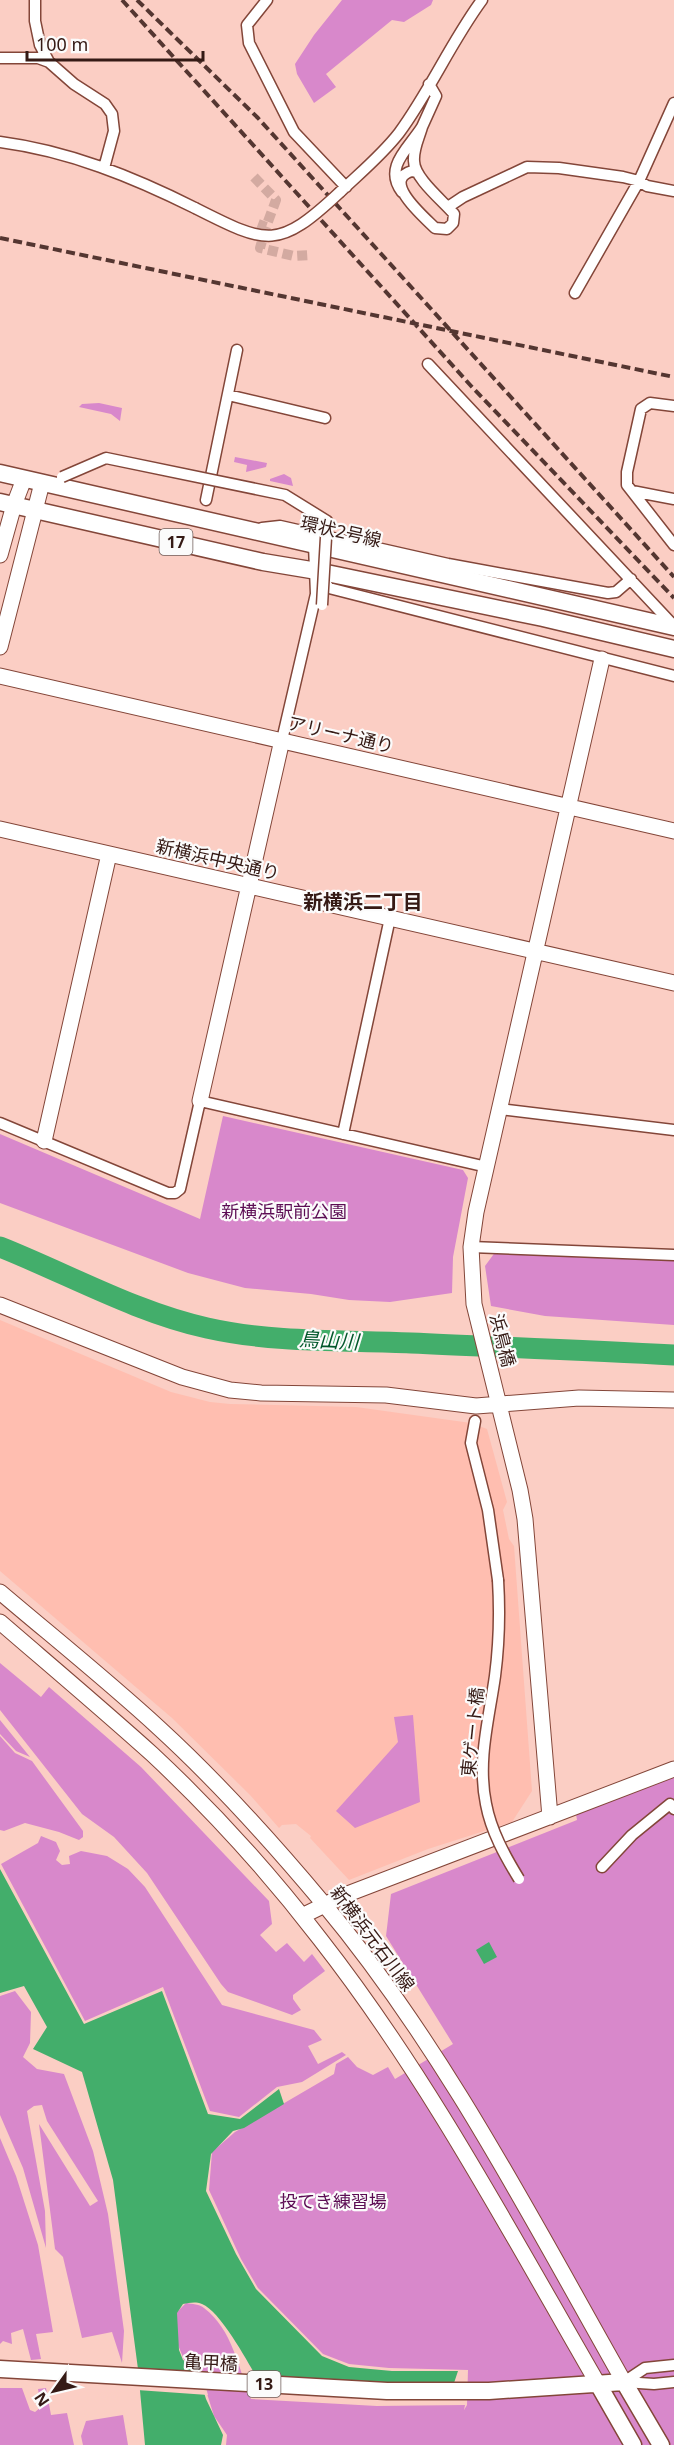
<svg xmlns="http://www.w3.org/2000/svg" width="674" height="2445" font-family="'Noto Sans','Noto Sans JP',sans-serif">
	<style>
		.built { fill: #ffbeb0 }
		.green { fill: #d888cb }
		.water { fill: #43ae6b }
		.pier { fill: #fbcec4 }
		.lines { fill: none; stroke-linecap: round; stroke-linejoin: round }
		.river { stroke: #43ae6b; stroke-width: 21 }
		.street-tunnel { stroke: #d3aaa1; stroke-width: 10; stroke-dasharray: 10 5; stroke-linecap: butt }
		.street-casing { stroke: #834639; stroke-width: 13 }
		.secondary-casing { stroke: #834639; stroke-width: 17 }
		.primary-casing { stroke: #834639; stroke-width: 19 }
		.street { stroke: #fff; stroke-width: 10 }
		.secondary { stroke: #fff; stroke-width: 15 }
		.primary { stroke: #fff; stroke-width: 16 }
		.rail { stroke: #543631; stroke-width: 4; stroke-dasharray: 9 4.5; stroke-linecap: butt }
		.street-bridge-casing { stroke: #834639; stroke-width: 13; stroke-linecap: butt }
		.street-bridge { stroke: #fff; stroke-width: 10 }
		.labels { text-anchor: middle; dominant-baseline: central; stroke-width: 4.5; stroke-linejoin: round; paint-order: stroke }
		.shield { fill: #fbfbfb; stroke: #705e5a; stroke-width: 1.5 }
		.shield-label { font-size: 16px; font-weight: bold; fill: #351a15 }
		.street-label { font-size: 18px; fill: #351a15; stroke: #fbfbfb }
		.park-label { font-size: 18px; fill: #5c0d54; stroke: #fbfbfb }
		.neighbourhood-label { font-size: 20px; font-weight: bold; fill: #351a15; stroke: #fbfbfb }
		.water-label { font-size: 20px; font-style: italic; fill: #02572b; stroke: #fbfbfb }
	</style>
	<rect width="100%" height="100%" fill="#fbcec4"/>
	<path class="built" d="M0,1320L171,1392L210,1402L230,1404L356,1407L471,1423L487,1429L507,1502L503,1510L509,1539L514,1546L532,1791L512,1822L428,1849L349,1880L310,1838L311,1836L296,1824L282,1825L279,1828L250,1795L172,1718L0,1571Z"/>
	<path class="green" d="M342,0H433L431,5L404,22L392,20L326,74L336,87L314,103L297,74L295,64L314,35Z
		M99,403L122,408L120,421L111,414L79,407L82,404Z
		M235,457L267,463L266,467L246,472L247,465L234,462Z
		M284,474L291,478L293,486L270,481V479Z
		M223,1116L463,1170L468,1178L453,1257L452,1293L390,1302L349,1300L311,1294L245,1288L188,1273L0,1203V1134L200,1219Z
		M496,1251L674,1261V1325L545,1316L491,1306L485,1266Z
		M0,1663L41,1697L49,1687L141,1767L269,1901L272,1924L260,1935L276,1952L287,1943L304,1962L312,1954L325,1971L293,1995V1999L301,2010L292,2015L228,1992L221,1984L147,1873L114,1837L82,1814L0,1710Z
		M413,1715L420,1802L355,1828L336,1811L398,1742L394,1717Z
		M0,1720L30,1757L16,1751L0,1734Z
		M0,1736L15,1753L32,1761L83,1831V1837L79,1840L59,1832L25,1823L4,1831L0,1830Z
		M674,1776V2445H226L227,2435L214,2416L199,2368L185,2362L178,2345L175,2314L186,2303C192,2304 200,2304 204,2308C233,2330 238,2368 251,2399L377,2406L465,2405L464,2410L467,2405L468,2370L389,2368L349,2364L323,2354L258,2288L241,2259L209,2190L212,2152L235,2132L334,2074L336,2064L348,2057L357,2067L373,2075L388,2067L395,2079L453,2044L386,1936L391,1894L577,1820L576,1814Z
		M41,1836L56,1842L60,1851L56,1860L62,1865L70,1864L69,1856L81,1851L107,1856L128,1869L145,1887L222,2005L314,2030L322,2040L308,2046L318,2064L342,2052L346,2055L302,2082L277,2087L239,2117L210,2111L163,1987L85,2021L1,1864L38,1843Z
		M15,1991L31,2012L30,2043L23,2057L37,2069L64,2074L93,2151L108,2214L124,2331L122,2363L112,2332L82,2338L63,2257L55,2249L39,2124L90,2206L98,2201L47,2121L42,2105L34,2106L27,2111L45,2211L46,2248L23,2168L0,2115V1996Z
		M0,2138L16,2176L38,2245L53,2332L36,2334L41,2359L31,2360L23,2329L11,2333L12,2344L3,2341L0,2344Z
		M0,2388H22L30,2410L35,2412L41,2407L38,2389L46,2388L51,2415L67,2413L74,2445H0Z
		M123,2415L128,2445H83L81,2436L86,2421Z"/>
	<path class="water" d="M0,1869L84,2024L162,1991L208,2114L240,2119L279,2089L284,2104L244,2128L233,2131L211,2154L206,2191L236,2254L256,2289L322,2356L349,2367L392,2371H458L454,2383L392,2384L256,2376C246,2359 220,2311 202,2304C195,2301 189,2303 183,2304L177,2313L179,2350L183,2360L196,2367L206,2399L223,2435L221,2445H145L138,2369L113,2180L82,2072L33,2049L47,2027L24,1986L0,1993Z
		M489,1942L497,1957L484,1964L476,1950Z"/>
	<path class="pier" d="M135,2370L202,2373L208,2395L137,2390Z"/>
	<g class="lines">
		<path class="river" d="M0,1247C68,1274 135,1312 207,1328C274,1343 343,1340 411,1343C498,1347 586,1350 674,1355"/>
		<path class="street-tunnel" d="M254,177L276,200L266,227L258,224
			M266,227L260,248L294,256L310,255"/>
		<defs>
			<path id="street" d="M35,0V21L40,45L49,62L74,84L105,104L112,114L114,131L104,168
				M267,0L247,25L249,43L294,132L346,187
				M0,58H38L49,62
				M422,127L436,96L429,84
				M0,142C69,151 133,177 195,208
				M340,192C360,173 382,155 399,133C430,91 451,42 482,0
				M402,192C383,167 409,148 422,127C419,138 413,149 414,161C414,178 443,201 454,214L453,223L447,229L435,228C424,217 380,180 412,171L416,172
				M448,207L463,197L527,167L559,168L623,177L639,181L647,186L674,191
				M575,293L639,181L674,103
				M428,364L674,626
				M228,395L325,418
				M674,406L650,403L641,409L627,472V485L674,545
				M632,491L674,499
				M206,500L237,350
				M262,528L280,526L448,564L608,593L616,592L631,579
				M320,575L329,588L674,676
				M282,740L316,594L314,545
				M500,1109L674,1130
				M0,1123L168,1193H175L180,1189L200,1101L487,1167
				M343,1134L390,918
				M471,1247L674,1255
				M475,1421L471,1443L488,1510L498,1580
				M602,1867L632,1835L670,1804L674,1809
				M624,2382L645,2368L674,2365
				M624,2382L654,2384L674,2382"/>
			<path id="secondary" d="M0,555L14,505L24,479
				M0,647L42,483
				M0,676L674,831
				M0,829L674,983
				M200,1101L282,740
				M44,1141L109,854
				M0,1305L182,1377L230,1390L261,1393L386,1395L476,1406L579,1398L674,1400
				M0,1592C53,1637 108,1681 159,1728C218,1782 272,1842 323,1903C444,2048 531,2218 624,2382
				M0,1622C51,1666 102,1709 152,1754C212,1810 270,1874 320,1939C428,2077 510,2232 598,2384
				M550,1817L525,1519L520,1490L474,1304L471,1247L476,1212L602,659
				M302,1916L345,1895L674,1769"/>
			<path id="primary" d="M0,473L674,627
				M0,502L263,562L317,571L543,618L674,649
				M0,2369L387,2391H489L624,2382L661,2445
				M598,2384L633,2445"/>
		</defs>
		<use href="#street" class="street-casing"/>
		<use href="#secondary" class="secondary-casing"/>
		<use href="#primary" class="primary-casing"/>
		<use href="#street" class="street"/>
		<use href="#secondary" class="secondary"/>
		<use href="#primary" class="primary"/>
		<path class="rail" d="M122,0L472,387L674,598
			M137,0L258,118L674,577
			M0,238L674,377"/>
		<defs>
			<path id="street-bridge" d="M195,208C268,245 278,250 340,192
				M62,477L106,458L285,495L327,521L322,605
				M498,1580C500,1612 499,1645 495,1676C489,1719 477,1761 486,1804C491,1831 505,1856 519,1879"/>
		</defs>
		<use href="#street-bridge" class="street-bridge-casing"/>
		<use href="#street-bridge" class="street-bridge"/>
	</g>
	<g class="labels">
		<g class="shield">
			<rect x="159.5" y="529" width="33" height="26" rx="4.5"/>
			<rect x="247.5" y="2371" width="33" height="26" rx="4.5"/>
		</g>
		<g class="shield-label">
			<text x="176" y="542">17</text>
			<text x="264" y="2384">13</text>
		</g>
		<g class="street-label">
			<text transform="translate(341 531) rotate(13)">環状2号線</text>
			<text transform="translate(341 734) rotate(13)">アリーナ通り</text>
			<text transform="translate(218 859) rotate(13)">新横浜中央通り</text>
			<text transform="translate(503 1340) rotate(76)">浜鳥橋</text>
			<text transform="translate(472 1732) rotate(-84)">東ゲート橋</text>
			<text transform="translate(373 1938) rotate(53)">新横浜元石川線</text>
			<text transform="translate(211 2362) rotate(3)">亀甲橋</text>
		</g>
		<g class="park-label">
			<text x="284" y="1211">新横浜駅前公園</text>
			<text x="333" y="2201">投てき練習場</text>
		</g>
		<g class="neighbourhood-label">
			<text x="363" y="901">新横浜二丁目</text>
		</g>
		<g class="water-label">
			<text transform="translate(329 1340) rotate(3)">鳥山川</text>
		</g>
	</g>
	<g transform="translate(54 2391) rotate(236)" stroke="#fbfbfb" stroke-width="4.5" paint-order="stroke">
	<path d="M0-4.5L10 22L0 15L-10 22Z" fill="#351a15"/>
	<text y="-9" font-size="16" font-weight="bold" text-anchor="middle" fill="#351a15">N</text>
	</g>
	<path d="M27 51v9h176v-9" fill="none" stroke="#351a15" stroke-width="3"/>
	<text x="36" y="51" font-size="18" fill="#351a15" stroke="#fbfbfb" stroke-width="4.5" paint-order="stroke">100 m</text>
</svg>
